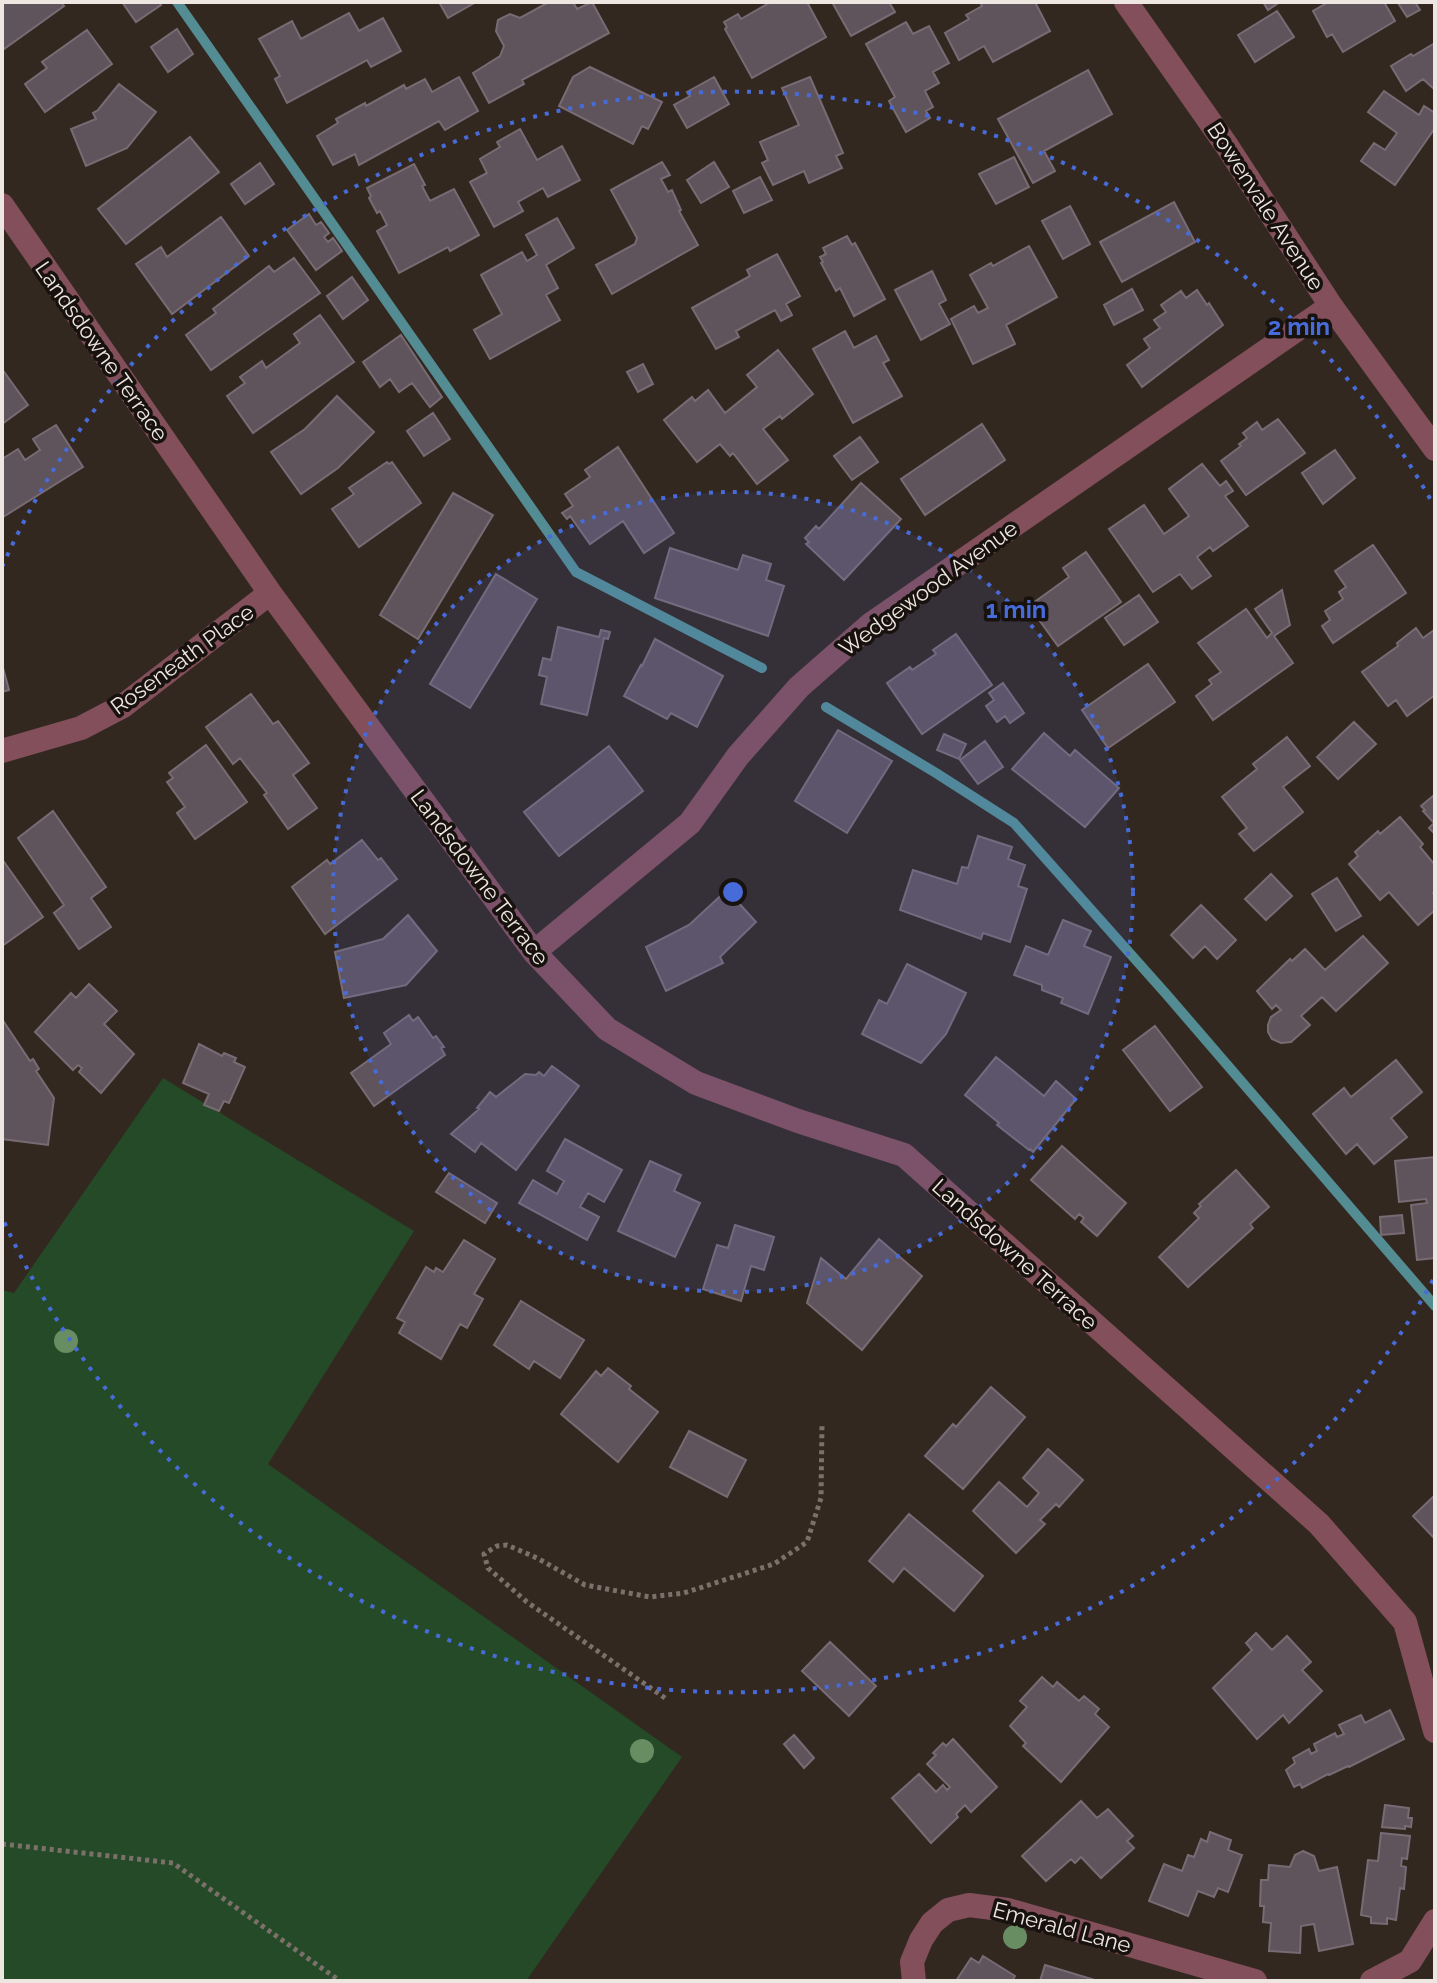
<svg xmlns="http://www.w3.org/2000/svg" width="1437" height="1983" font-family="Raleway,sans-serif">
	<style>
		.green { fill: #244a27 }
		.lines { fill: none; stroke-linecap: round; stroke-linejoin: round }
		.stream { stroke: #538c93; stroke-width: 10 }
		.building { fill: #5f535c; stroke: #786b74; stroke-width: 2 }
		.path { stroke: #7b716a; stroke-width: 5; stroke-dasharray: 4 4; stroke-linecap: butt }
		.minor { stroke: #824f5a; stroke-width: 24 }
		.tree { fill: #688d62 }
		.ring { fill: none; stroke: #476cda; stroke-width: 4; stroke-dasharray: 4 8 }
		.labels { text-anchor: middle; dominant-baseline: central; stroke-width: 7; stroke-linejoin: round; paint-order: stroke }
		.street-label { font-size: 22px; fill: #eee6e1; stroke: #17120e }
		.centre { fill: #476cda; stroke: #17120e; stroke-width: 4 }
		.ring-label { font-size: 24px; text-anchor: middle; font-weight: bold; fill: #476cda; stroke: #17120e; stroke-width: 7; stroke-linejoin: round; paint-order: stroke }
	</style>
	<rect width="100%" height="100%" fill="#332820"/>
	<path class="green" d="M163,1078L414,1231L268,1464L682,1757L526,1981H2V1290L14,1293Z"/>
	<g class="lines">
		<path class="stream" d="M177,2L576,572L762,668
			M826,707L936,773L1014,823L1167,995L1435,1306"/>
	</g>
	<path class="building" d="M2,2H61L64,6L4,49L2,46Z
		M122,2H159L161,5L136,22Z
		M439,2H476L448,18Z
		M549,2H573L577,9L592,2L609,33L522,80L524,84L489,103L473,73L500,56L504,46L496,31L498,20L510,14L520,18Z
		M771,2H807L826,37L752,78L725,29L727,27L724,22L738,14L741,19Z
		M832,2H889L895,12L851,36Z
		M980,2H1035L1050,31L993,62L984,46L959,60L945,33L969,19L966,15L982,6Z
		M1263,2H1280L1268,10Z
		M1324,2H1384L1395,21L1343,52L1332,34L1327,37L1313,11L1325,4Z
		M1399,2H1415L1420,10L1407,17L1398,3Z
		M1277,11L1294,37L1255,62L1238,35Z
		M349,13L359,31L383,18L401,51L371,67L367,60L287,103L275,79L280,76L259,39L292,21L301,39Z
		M906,22L913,34L929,26L949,63L933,72L939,83L925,91L933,107L926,111L930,118L906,132L889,101L895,97L866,44Z
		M177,29L193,54L168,72L151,47Z
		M87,30L112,64L45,112L25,84L47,68L42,62Z
		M1435,43V90L1423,79L1406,91L1391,66L1411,54L1413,56Z
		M590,67L662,102L648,129L642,126L633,144L559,106L573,77Z
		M1088,70L1112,114L1044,151L1055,171L1033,183L998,119Z
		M459,77L478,111L445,130L439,121L359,165L355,154L333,165L317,136L338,123L336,119L365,103L366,106L404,85L406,89L425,79L432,92Z
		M714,77L729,104L687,128L674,105L690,96L687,92Z
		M810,77L843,153L836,156L842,168L809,183L804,171L773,185L762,163L768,160L760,142L799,125L782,88Z
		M119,84L156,112L127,148L86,166L71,129L96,119L93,113L98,110Z
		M1384,91L1419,115L1424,106L1435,113V128L1395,185L1361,161L1374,143L1385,150L1397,133L1368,112Z
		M520,129L537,160L562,146L580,180L548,197L543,188L518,202L523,211L494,227L470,182L487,173L480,159L500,147L497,142Z
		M190,137L219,172L126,244L98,209Z
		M1014,157L1029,187L996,204L979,174Z
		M662,162L670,175L661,179L668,192L672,190L681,210L679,211L698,245L612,294L596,265L635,244L637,238L611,190Z
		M714,162L729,187L701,203L687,180Z
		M260,163L274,184L245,204L231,184Z
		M414,164L425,185L422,186L430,201L454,189L479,235L450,251L448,247L399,273L377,231L387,225L380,211L377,213L369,198L371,196L367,188Z
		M760,177L772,200L744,213L733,191Z
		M1174,202L1195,242L1122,282L1100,242Z
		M1070,206L1090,244L1063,259L1042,221Z
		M309,214L316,225L321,222L329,233L324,237L328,242L333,238L342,251L316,270L287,230Z
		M221,217L249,256L172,314L136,264L161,247L167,257Z
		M557,218L574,248L546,265L558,288L546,295L560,320L490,359L474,330L502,314L481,275L522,252L527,261L537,255L526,235Z
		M847,236L852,245L855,243L885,299L854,316L840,288L836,291L821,263L823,262L820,257L826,254L823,248Z
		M1029,246L1057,297L1006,325L1015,344L973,364L951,319L974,306L978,313L988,308L970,275L991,263L993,266Z
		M777,254L800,296L786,304L792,315L781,321L775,310L736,331L739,337L716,349L692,308L750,276L747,270Z
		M294,258L320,293L211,370L186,335L216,313L213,309L269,266L274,272Z
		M932,271L946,300L939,304L950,324L921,340L895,290Z
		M352,277L368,300L343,319L327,296Z
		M1132,289L1143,310L1114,325L1104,305Z
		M1197,290L1207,305L1209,303L1223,325L1142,387L1127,365L1150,348L1144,339L1160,328L1154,320L1166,312L1161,305L1181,291L1186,298Z
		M320,315L354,362L253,433L227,396L245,383L240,377L262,361L266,368L300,343L294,334Z
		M845,331L854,348L876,336L889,360L883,363L902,396L853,423L813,349Z
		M401,335L442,397L430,407L412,383L399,392L390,379L380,387L363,362Z
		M778,350L813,394L782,419L780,416L763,429L788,460L757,484L733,453L730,456L720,444L697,462L664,420L692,397L695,401L708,390L725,413L757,387L747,375Z
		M643,364L653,384L638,392L627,372Z
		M2,369L28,405L2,424Z
		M337,396L374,432L338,468L301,494L271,452L305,429Z
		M433,413L450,439L424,456L407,431Z
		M1278,419L1305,453L1246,495L1221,461L1241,446L1239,444L1247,438L1243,433L1257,422L1262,430Z
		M982,424L1005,460L925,515L901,479Z
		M56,425L83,467L3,517L2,459L18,449L25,460L40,450L33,439Z
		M860,437L878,462L852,480L834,456Z
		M618,447L674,533L644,553L623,521L590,544L570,516L567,519L562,513L573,506L565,494L590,477L585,470Z
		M1335,450L1355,478L1323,504L1302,473Z
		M387,462L389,464L392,462L421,503L359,547L332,509L354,494L349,488Z
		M1202,464L1220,486L1226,481L1233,491L1225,496L1248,526L1213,551L1210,547L1197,557L1211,576L1192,589L1180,574L1153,592L1109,529L1144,505L1164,534L1189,516L1169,489Z
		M861,483L901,519L844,580L806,544L809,542L805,538L816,526L819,529Z
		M453,493L493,515L418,639L380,615Z
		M1373,545L1406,593L1333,643L1322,626L1330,620L1325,611L1343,599L1339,592L1346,587L1335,571Z
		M670,548L738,570L743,555L771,564L766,580L784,586L768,636L655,598Z
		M1086,552L1121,602L1058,646L1029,606L1069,577L1063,568Z
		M496,574L537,599L470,708L430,684Z
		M1282,590L1290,625L1274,636L1293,663L1213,720L1196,696L1212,684L1209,680L1221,672L1198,643L1246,609L1267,638L1272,633L1255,609Z
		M1139,595L1158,622L1124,645L1105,618Z
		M558,627L599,637L601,630L610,632L608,639L604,638L587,715L541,704L547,677L539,675L543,658L551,660Z
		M1416,628L1423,638L1434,630L1435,631V695L1407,716L1396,700L1388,706L1362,672L1398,646L1397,643Z
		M956,634L992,685L922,734L887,683L910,667L912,670L936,654L933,650Z
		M655,639L723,676L697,727L671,713L667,719L624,696L641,665L642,666Z
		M2,664L9,690L2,692Z
		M1148,664L1175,702L1108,748L1082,710Z
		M1003,683L1024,713L1010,723L1005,716L997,722L986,706L994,700L989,693Z
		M251,694L273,724L278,721L309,763L293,775L317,808L288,829L264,795L267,793L240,758L233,764L206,727Z
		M1354,722L1376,744L1338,779L1317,757Z
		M838,730L892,761L847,833L795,801Z
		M1044,733L1070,756L1075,750L1119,788L1085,827L1012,769Z
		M944,734L966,744L959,759L937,750Z
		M1287,737L1310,766L1283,787L1303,812L1254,851L1239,834L1247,828L1222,797L1257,769L1253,764Z
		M985,741L1003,767L978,784L960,760Z
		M206,745L247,802L195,839L177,813L185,807L167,782L173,778L169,773Z
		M609,746L643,791L559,856L524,812Z
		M1433,796L1435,799V834L1429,828L1434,823L1423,811L1425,810L1421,806Z
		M53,811L106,887L91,898L111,927L79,949L54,913L64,905L18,838Z
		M1400,817L1423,844L1420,847L1435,865V891L1433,893L1435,895V910L1418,925L1389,892L1380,900L1349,864L1358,856L1355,852L1378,831L1380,834Z
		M978,836L1012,847L1008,859L1025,865L1018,886L1027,889L1010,942L983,933L981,939L900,910L913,870L957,884L962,867L968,868Z
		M362,840L378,860L381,858L397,879L325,934L292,887L327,860L330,864Z
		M2,859L43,917L2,946Z
		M1271,874L1292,896L1266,920L1245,899Z
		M1337,878L1361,916L1336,931L1312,894Z
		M727,890L756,922L720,957L723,963L666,991L646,947L689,925Z
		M1201,905L1236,940L1217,959L1205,946L1193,958L1171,935Z
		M408,915L437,951L406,985L344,998L335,952L383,939Z
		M1063,920L1091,931L1084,946L1111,957L1088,1014L1061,1003L1063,998L1042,990V985L1014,975L1026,946L1048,955Z
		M1363,936L1388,963L1336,1011L1322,997L1301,1016L1310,1025L1291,1042L1281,1043L1272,1039L1268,1032V1025L1271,1017L1281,1010L1276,1005L1272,1009L1257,991L1290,959L1292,961L1305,949L1325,970Z
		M907,964L966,993L946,1034L921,1063L862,1034L879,1000L887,1004Z
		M89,984L117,1011L104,1024L134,1054L101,1093L79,1072L82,1068L78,1065L73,1070L35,1032L71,993L76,998Z
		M409,1015L413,1021L418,1017L433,1038L436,1036L444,1047L441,1048L445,1055L374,1106L351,1073L391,1044L384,1033Z
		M4,1022L30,1061L33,1059L39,1069L36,1071L54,1098L48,1145L2,1139V1024Z
		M1155,1026L1202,1087L1170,1111L1123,1050Z
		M199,1044L222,1056L224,1053L236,1058L234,1062L245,1067L229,1103L224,1101L219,1111L204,1105L209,1094L183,1083Z
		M996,1057L1044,1096L1056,1081L1076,1099L1033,1152L1030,1149L1029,1150L997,1125L999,1123L965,1095Z
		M1396,1060L1422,1092L1391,1118L1407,1137L1374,1164L1357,1144L1346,1154L1313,1114L1344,1088L1351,1097Z
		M552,1066L579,1086L516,1170L481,1143L475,1152L451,1134L479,1109L477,1108L490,1092L496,1097L525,1074L536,1075L539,1072L544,1076Z
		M565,1139L622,1170L604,1202L588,1193L580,1207L599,1217L587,1240L519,1203L533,1180L557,1194L564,1181L547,1171Z
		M1062,1146L1126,1203L1097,1236L1081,1222L1084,1218L1079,1214L1075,1219L1031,1180Z
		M1435,1157V1258L1417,1260L1411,1205L1427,1203L1426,1199L1399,1202L1395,1161Z
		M650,1161L681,1175L674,1191L700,1203L675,1257L618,1231Z
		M1236,1170L1269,1207L1250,1224L1253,1228L1188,1287L1159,1257L1199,1218L1194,1213L1201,1206L1199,1204Z
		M449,1173L497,1203L485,1223L436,1192Z
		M1402,1215L1404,1233L1381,1235L1380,1217Z
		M735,1225L774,1237L764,1270L751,1266L741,1301L703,1289L717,1245L728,1248Z
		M879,1239L922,1276L862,1350L807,1303L821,1258L846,1279Z
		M464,1240L495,1259L474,1294L483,1299L467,1328L460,1324L441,1359L399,1333L405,1322L397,1318L426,1267L434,1272L436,1268L443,1272Z
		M521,1301L584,1340L560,1378L534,1361L529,1369L494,1345Z
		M608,1368L631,1386L629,1389L658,1412L618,1462L561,1414L596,1371L601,1376Z
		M991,1387L1025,1417L963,1489L925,1456L953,1424L956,1427Z
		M689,1431L746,1460L727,1497L670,1467Z
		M1048,1449L1083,1480L1059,1507L1056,1504L1040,1520L1045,1524L1016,1553L973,1511L999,1482L1027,1507L1039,1493L1023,1478Z
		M1435,1495V1539L1413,1516Z
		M909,1514L983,1576L954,1611L904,1568L893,1582L869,1561Z
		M1256,1633L1272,1650L1287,1636L1311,1662L1302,1670L1322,1691L1289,1723L1283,1715L1257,1739L1213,1688L1252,1650L1246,1643Z
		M830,1642L876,1686L849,1716L802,1671Z
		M1042,1677L1053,1687L1057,1682L1079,1701L1084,1696L1099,1709L1095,1714L1109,1727L1061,1782L1023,1746L1026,1743L1010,1726L1027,1707L1020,1701Z
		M1390,1710L1404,1739L1349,1767L1348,1766L1329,1775L1328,1774L1302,1788L1300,1784L1294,1787L1286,1770L1295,1763L1293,1758L1309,1749L1311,1754L1317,1751L1314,1744L1335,1733L1337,1737L1344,1734L1339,1725L1361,1715L1365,1723Z
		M794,1735L814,1758L804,1768L784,1744Z
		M953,1739L997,1787L971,1812L965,1805L956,1814L958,1817L931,1843L892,1798L919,1774L936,1792L943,1785L947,1790L950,1787L927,1764L936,1755L933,1753L943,1743L946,1746Z
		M1081,1801L1097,1818L1108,1809L1133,1836L1127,1841L1134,1848L1101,1878L1081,1857L1075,1863L1071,1859L1046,1881L1022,1856Z
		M1385,1805L1409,1808L1408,1818H1412L1411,1827L1405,1826V1829L1382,1827Z
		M1210,1832L1231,1840L1228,1850L1242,1855L1228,1892L1218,1888L1214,1897L1198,1891L1188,1916L1149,1901L1164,1864L1182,1871L1188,1855L1194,1857L1201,1839L1207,1842Z
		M1381,1833L1410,1836L1407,1859L1402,1858L1401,1866L1406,1867L1404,1889L1400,1888L1396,1920L1387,1918V1924L1371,1923V1917L1361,1915L1368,1860L1378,1861Z
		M1303,1851L1314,1856L1319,1871L1337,1867L1353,1944L1319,1951L1314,1924L1301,1926L1300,1953L1269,1951L1271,1923L1263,1922L1264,1906H1260L1261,1880H1268L1269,1865L1290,1867L1295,1855Z
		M983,1956L1015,1976L1012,1981H956L971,1958L979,1963Z
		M1045,1965L1098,1981H1040Z"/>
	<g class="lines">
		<path class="path" d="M665,1698L527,1602L488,1568L484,1554L497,1546L507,1545L537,1558L585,1585L650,1597L684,1593L774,1564L807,1542L821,1498L822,1424
			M2,1844L173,1863L340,1981"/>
		<path class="minor" d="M1126,2L1227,146L1331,306L1435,449
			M2,205L270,593L534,952L607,1029L696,1083L798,1121L904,1155L1319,1524L1405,1622L1435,1731
			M2,751L81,728L123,706L270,593
			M534,952L690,823L738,756L799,687L871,624L1331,306
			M914,1981L912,1962L921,1940L932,1923L948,1910L969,1905L1008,1910L1255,1981
			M1372,1981L1410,1961L1435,1921"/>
	</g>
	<g class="tree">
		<circle cx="66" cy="1341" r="12"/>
		<circle cx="642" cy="1751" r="12"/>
		<circle cx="1015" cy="1937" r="12"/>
	</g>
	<circle cx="733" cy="892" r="400" fill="#476cda" fill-opacity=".12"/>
	<g class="ring">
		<circle cx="733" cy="892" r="400"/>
		<path d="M1433 1280A800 800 0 0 1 2 1217M2 567A800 800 0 0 1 1433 504"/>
	</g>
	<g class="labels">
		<g class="street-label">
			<text transform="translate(1266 206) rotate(57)">Bowenvale Avenue</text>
			<text transform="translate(102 351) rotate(55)">Landsdowne Terrace</text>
			<text transform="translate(928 588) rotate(-36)">Wedgewood Avenue</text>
			<text transform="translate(182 659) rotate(-36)">Roseneath Place</text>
			<text transform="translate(480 877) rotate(53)">Landsdowne Terrace</text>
			<text transform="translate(1015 1254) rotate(42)">Landsdowne Terrace</text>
			<text transform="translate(1062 1927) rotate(15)">Emerald Lane</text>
		</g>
	</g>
	<circle cx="733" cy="892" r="12" class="centre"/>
	<g class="ring-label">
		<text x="1299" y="335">2 min</text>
		<text x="1016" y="618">1 min</text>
	</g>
	<rect width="1437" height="1983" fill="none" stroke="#eee6e1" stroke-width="8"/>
</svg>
